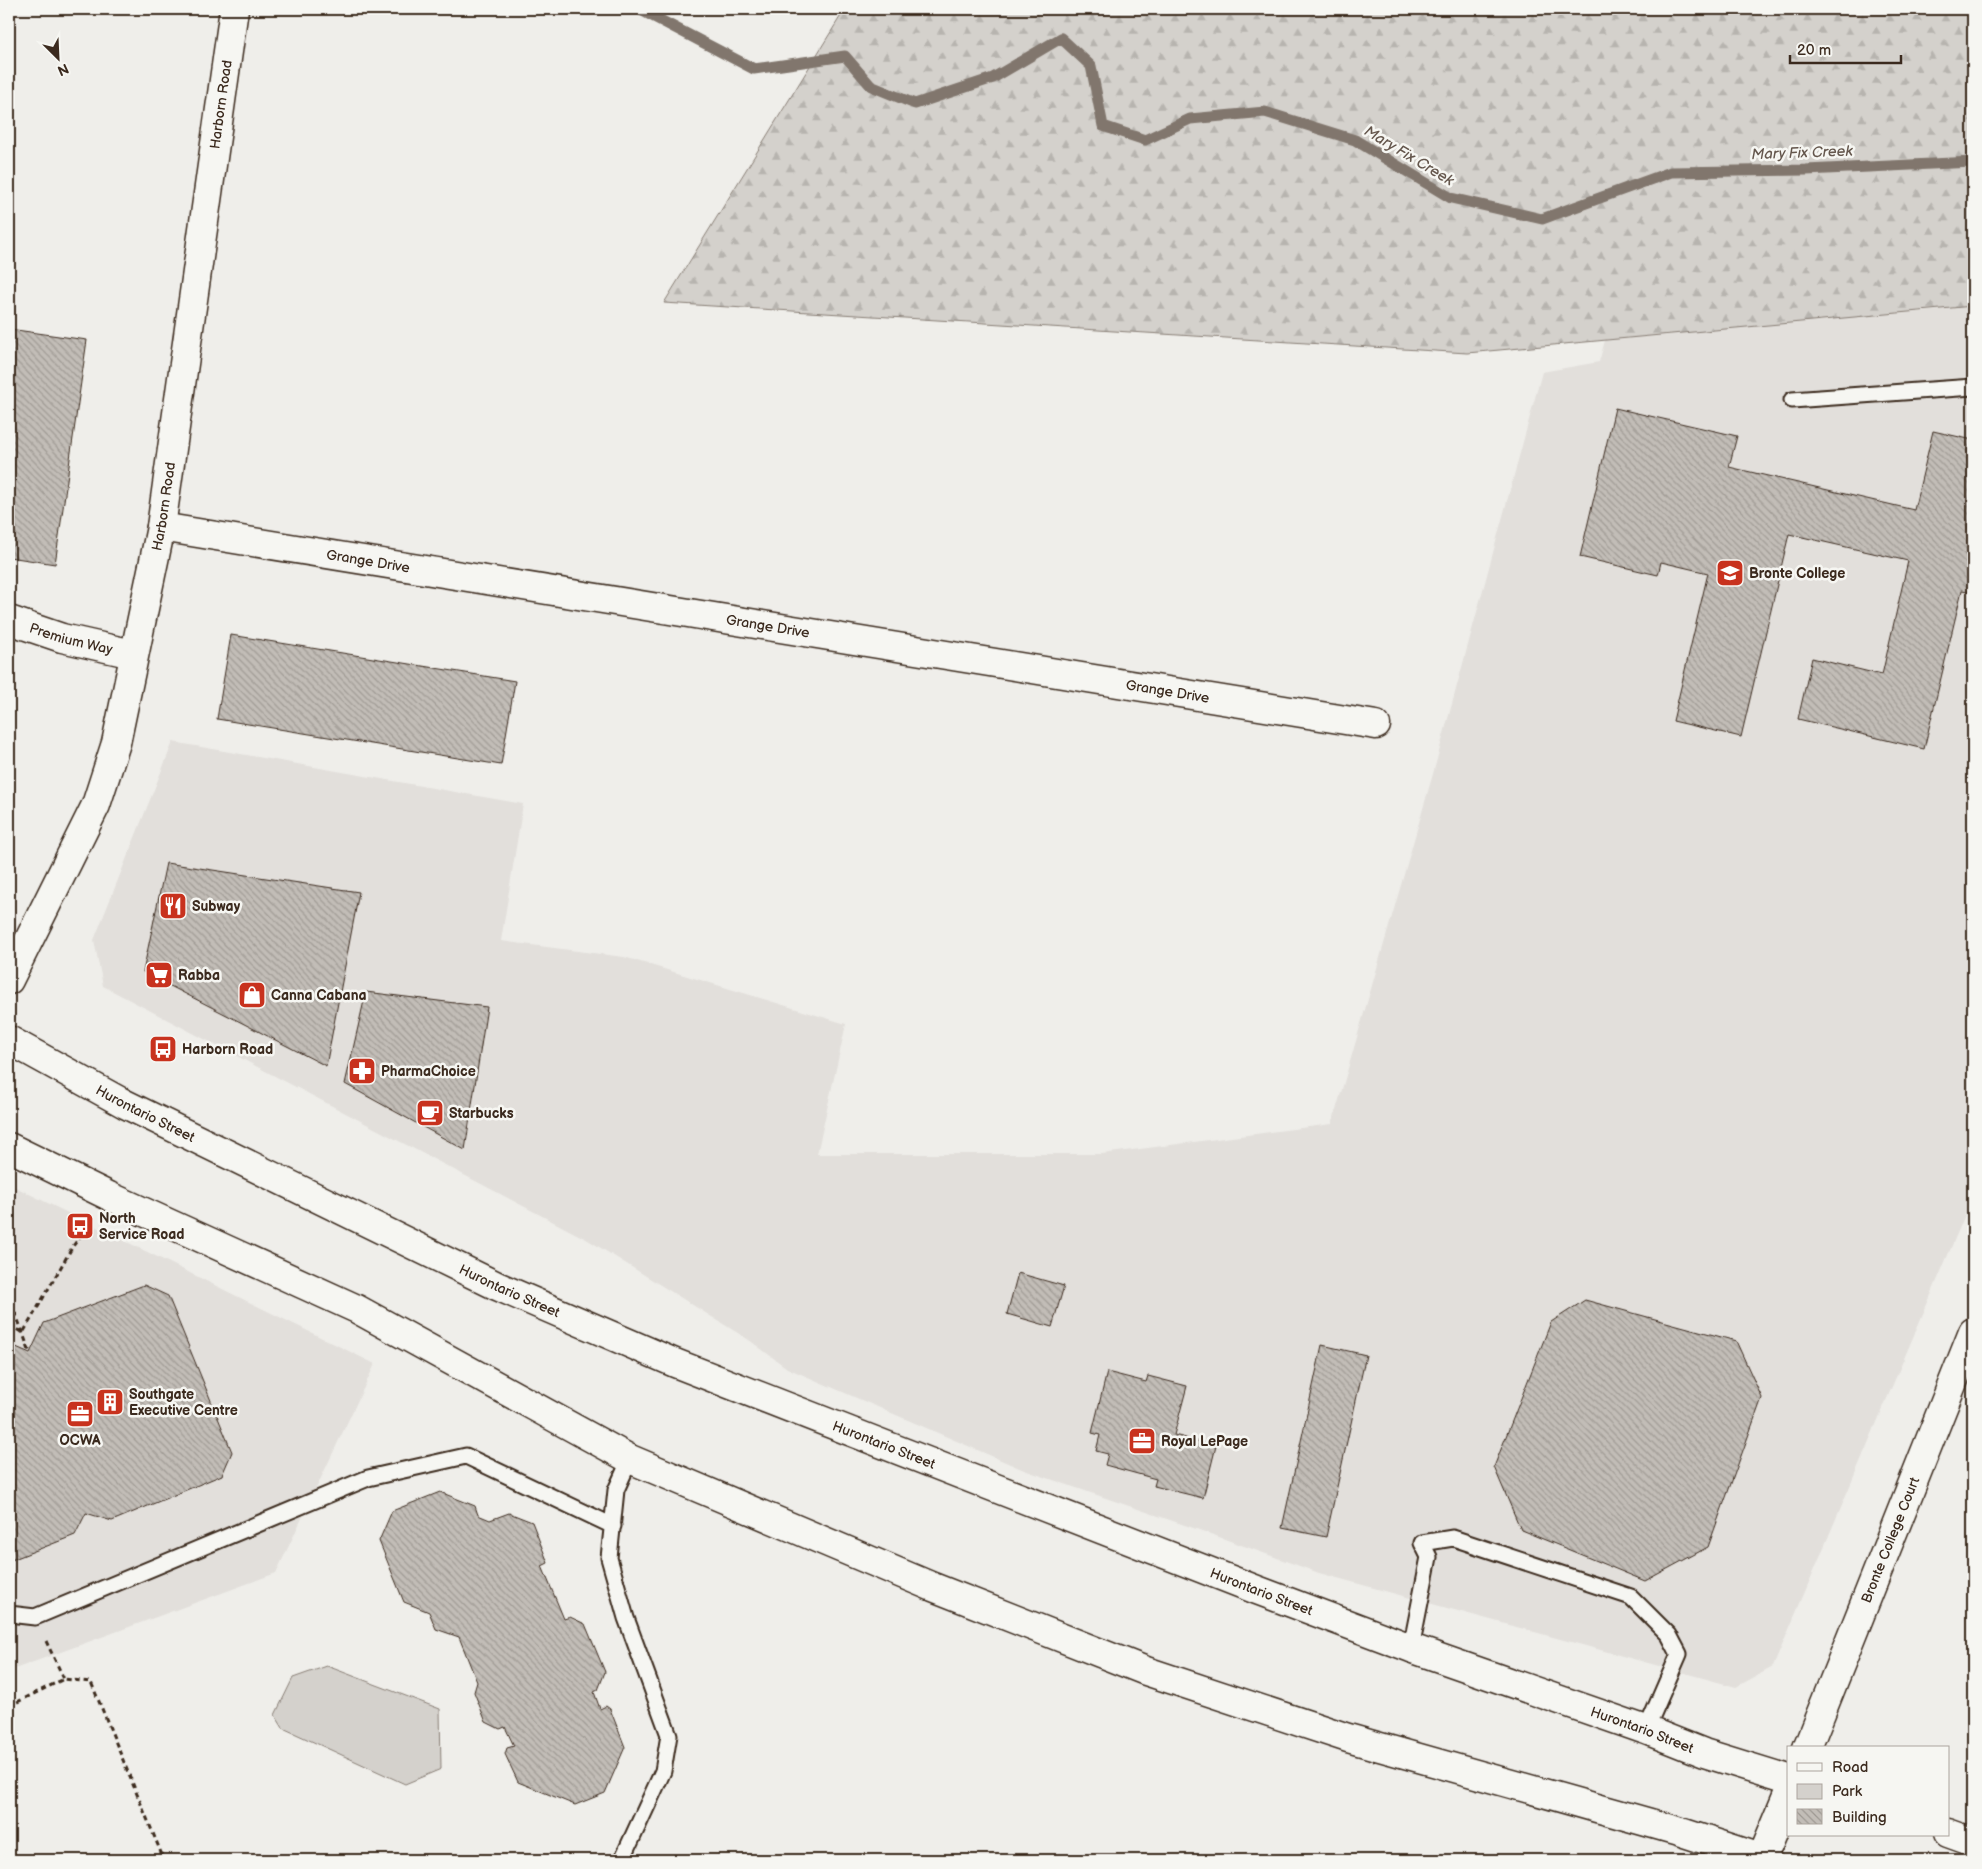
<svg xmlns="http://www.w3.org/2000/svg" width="1982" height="1869" font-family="'Balsamiq Sans',sans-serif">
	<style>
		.built { fill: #e2dfdb }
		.green { fill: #d4d1cc; stroke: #887e75 }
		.forest { fill: url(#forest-firs); stroke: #887e75 }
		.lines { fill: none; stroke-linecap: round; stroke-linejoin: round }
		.stream { stroke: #81766d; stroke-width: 11 }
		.building { fill: url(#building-back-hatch); stroke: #3b2a1e }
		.lane-casing { stroke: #3b2a1e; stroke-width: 19 }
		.street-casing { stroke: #3b2a1e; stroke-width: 31 }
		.primary-casing { stroke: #3b2a1e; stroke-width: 31 }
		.path { stroke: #3b2a1e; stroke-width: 3; stroke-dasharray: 5 4; stroke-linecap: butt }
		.lane { stroke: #f6f6f2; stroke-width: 15 }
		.street { stroke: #f6f6f2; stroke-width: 28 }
		.primary { stroke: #f6f6f2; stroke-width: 28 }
		.labels { text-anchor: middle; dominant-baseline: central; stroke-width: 5; stroke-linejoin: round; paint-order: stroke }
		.street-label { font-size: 14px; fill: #3b2a1e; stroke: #f6f6f2 }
		.poi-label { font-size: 14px; font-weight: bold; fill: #3b2a1e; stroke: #f6f6f2; text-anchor: start }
		.water-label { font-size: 15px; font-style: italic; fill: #64564c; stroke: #f6f6f2 }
	</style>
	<defs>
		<pattern id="forest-firs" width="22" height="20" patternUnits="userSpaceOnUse" patternTransform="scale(1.25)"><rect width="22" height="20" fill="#d4d1cc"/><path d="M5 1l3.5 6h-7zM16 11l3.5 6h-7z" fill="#b7b4af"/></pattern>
		<pattern id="building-back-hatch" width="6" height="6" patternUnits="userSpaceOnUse" patternTransform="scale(1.25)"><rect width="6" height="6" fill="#c2bdb7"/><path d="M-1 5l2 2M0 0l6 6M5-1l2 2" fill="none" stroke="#9f9a94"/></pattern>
	</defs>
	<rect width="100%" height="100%" fill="#efeeea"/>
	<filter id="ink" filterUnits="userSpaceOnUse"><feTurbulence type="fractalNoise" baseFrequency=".02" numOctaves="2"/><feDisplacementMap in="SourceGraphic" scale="10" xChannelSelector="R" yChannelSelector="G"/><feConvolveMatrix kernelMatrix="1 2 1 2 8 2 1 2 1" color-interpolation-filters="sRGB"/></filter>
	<g filter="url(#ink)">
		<path class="built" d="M1636,229L1973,306V1196L1773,1667L1736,1687L1319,1573L1205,1532L1024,1470L787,1368L749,1340L588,1240L103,986L94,940L173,742L523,804L501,941L624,957L846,1024L817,1154H1102L1332,1124L1433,774L1542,372L1599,362Z
			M9,1184L375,1364L276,1573L9,1671Z"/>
		<path class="green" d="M327,1666L440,1709L441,1769L405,1784L283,1728L275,1715L293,1678Z"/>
		<path class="forest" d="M845,9H1973V306L1467,353L664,303Z"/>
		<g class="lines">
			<path class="stream" d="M639,9L754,69L845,56L871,86L915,104L993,78L1061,38L1091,66L1103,126L1145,140L1190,119L1265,112L1355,140L1451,198L1542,219L1671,172L1806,170L1973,162"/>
		</g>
		<path class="building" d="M9,329L87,340L55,564L9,557Z
			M1615,408L1737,436L1729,467L1914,510L1933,431L1973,440V592L1962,590L1924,749L1798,719L1812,658L1882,675L1908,561L1789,534L1741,737L1673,721L1708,573L1661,562L1658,575L1580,557Z
			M231,635L515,681L501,765L217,719Z
			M166,863L359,892L326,1066L143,972Z
			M366,992L487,1007L465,1150L345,1084Z
			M1018,1273L1064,1286L1052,1327L1007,1314Z
			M144,1285L168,1296L232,1452L222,1475L112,1521L86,1513L75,1535L9,1561V1344L30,1353L44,1323Z
			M1585,1300L1736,1341L1762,1398L1708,1547L1645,1581L1521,1530L1494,1467L1551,1322Z
			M1322,1345L1366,1355L1326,1537L1282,1528Z
			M1107,1372L1146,1382L1148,1376L1187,1386L1174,1435L1216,1446L1203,1498L1154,1486L1156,1479L1105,1465L1108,1454L1096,1451L1100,1435L1092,1433Z
			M440,1492L475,1506L478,1515L490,1520L509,1513L532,1522L548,1563L542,1566L564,1619L570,1617L585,1624L605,1672L598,1690L594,1692L600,1709L606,1706L610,1709L625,1747L605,1793L575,1805L518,1782L505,1754L507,1748L514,1746L505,1727L500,1729L486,1722L474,1692L477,1682L459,1637L436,1629L429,1612L404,1602L379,1541L392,1511Z"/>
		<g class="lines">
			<defs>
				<path id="lane" d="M1792,400L1973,387
					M9,1614L35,1617L368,1478L466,1456L613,1526
					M1411,1648L1429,1557L1422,1543L1453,1538L1631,1597L1669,1635L1679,1654L1646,1730
					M622,1860L663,1771L669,1735L626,1618L609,1558L616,1490L630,1459"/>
				<g id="street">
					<path id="s1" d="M161,527L1376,725"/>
					<path id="s2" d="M9,620L62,638L133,654"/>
					<path id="s3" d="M9,980L96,805L116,743L161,527L234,9"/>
					<path id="s4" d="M1807,1748L1973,1332"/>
					<path d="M1761,1860L1788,1795"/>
				</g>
				<g id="primary">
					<path id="s5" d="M9,1040L125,1104L497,1286L675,1363L1257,1590L1411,1648L1646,1730L1704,1753L1788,1779"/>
					<path d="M9,1147L109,1196L357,1309L630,1459L933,1587L1146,1671L1348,1738L1675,1830L1767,1860"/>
					<path d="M1948,1833L1973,1842"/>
				</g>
			</defs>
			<use href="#lane" class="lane-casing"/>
			<use href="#street" class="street-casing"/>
			<use href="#primary" class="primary-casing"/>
			<path class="path" d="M9,1295L30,1353
				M9,1325L23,1333L73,1246L90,1223
				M46,1641L64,1679
				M9,1706L64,1679L91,1682L164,1860"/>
			<use href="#lane" class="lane"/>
			<use href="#street" class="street"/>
			<use href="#primary" class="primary"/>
		</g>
	</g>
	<defs>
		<symbol id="school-square" viewBox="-11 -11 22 22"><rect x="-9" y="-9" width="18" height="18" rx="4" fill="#c8321e" stroke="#f6f6f2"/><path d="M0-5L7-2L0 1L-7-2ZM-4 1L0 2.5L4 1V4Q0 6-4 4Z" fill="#fff"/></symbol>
		<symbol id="restaurant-square" viewBox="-11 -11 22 22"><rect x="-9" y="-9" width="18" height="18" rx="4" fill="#c8321e" stroke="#f6f6f2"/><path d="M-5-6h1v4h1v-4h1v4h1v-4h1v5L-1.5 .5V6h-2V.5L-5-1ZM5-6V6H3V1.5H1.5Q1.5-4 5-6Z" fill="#fff"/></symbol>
		<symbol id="supermarket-square" viewBox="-11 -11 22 22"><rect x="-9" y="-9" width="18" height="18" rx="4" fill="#c8321e" stroke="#f6f6f2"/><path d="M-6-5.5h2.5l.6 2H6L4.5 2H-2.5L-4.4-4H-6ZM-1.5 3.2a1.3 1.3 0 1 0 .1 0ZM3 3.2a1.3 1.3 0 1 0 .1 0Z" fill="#fff"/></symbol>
		<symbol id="shop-square" viewBox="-11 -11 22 22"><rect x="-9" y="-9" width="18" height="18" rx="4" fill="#c8321e" stroke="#f6f6f2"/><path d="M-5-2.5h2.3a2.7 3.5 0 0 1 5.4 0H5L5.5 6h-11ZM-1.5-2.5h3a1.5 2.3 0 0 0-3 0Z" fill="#fff"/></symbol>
		<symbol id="bus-square" viewBox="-11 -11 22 22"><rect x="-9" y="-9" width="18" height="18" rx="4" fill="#c8321e" stroke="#f6f6f2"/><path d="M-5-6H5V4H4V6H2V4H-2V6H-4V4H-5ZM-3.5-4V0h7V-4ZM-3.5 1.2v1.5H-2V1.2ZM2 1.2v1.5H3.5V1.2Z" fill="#fff"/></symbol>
		<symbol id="pharmacy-square" viewBox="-11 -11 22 22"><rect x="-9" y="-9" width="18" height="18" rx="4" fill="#c8321e" stroke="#f6f6f2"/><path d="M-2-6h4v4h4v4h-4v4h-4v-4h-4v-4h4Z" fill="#fff"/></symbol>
		<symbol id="cafe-square" viewBox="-11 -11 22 22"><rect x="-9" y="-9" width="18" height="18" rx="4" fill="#c8321e" stroke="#f6f6f2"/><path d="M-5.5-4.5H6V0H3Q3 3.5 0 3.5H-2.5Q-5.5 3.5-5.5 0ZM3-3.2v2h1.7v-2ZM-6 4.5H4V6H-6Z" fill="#fff"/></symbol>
		<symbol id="building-square" viewBox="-11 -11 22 22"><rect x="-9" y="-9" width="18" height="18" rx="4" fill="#c8321e" stroke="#f6f6f2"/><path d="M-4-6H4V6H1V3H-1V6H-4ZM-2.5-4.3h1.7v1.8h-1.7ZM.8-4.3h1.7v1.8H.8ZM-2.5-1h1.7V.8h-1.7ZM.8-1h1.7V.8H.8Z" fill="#fff"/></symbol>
		<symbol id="office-square" viewBox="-11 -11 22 22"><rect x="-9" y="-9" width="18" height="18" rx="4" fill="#c8321e" stroke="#f6f6f2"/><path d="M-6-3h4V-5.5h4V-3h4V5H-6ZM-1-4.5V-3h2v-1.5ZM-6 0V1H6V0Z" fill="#fff"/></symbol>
	</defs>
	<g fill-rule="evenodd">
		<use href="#school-square" x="1714" y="557" width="32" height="32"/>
		<use href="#restaurant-square" x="157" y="890" width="32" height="32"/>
		<use href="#supermarket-square" x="143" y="959" width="32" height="32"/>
		<use href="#shop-square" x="236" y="979" width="32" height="32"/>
		<use href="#bus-square" x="147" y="1033" width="32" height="32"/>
		<use href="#pharmacy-square" x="346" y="1055" width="32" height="32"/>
		<use href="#cafe-square" x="414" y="1097" width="32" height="32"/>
		<use href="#bus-square" x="64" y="1210" width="32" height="32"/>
		<use href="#building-square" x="94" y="1386" width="32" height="32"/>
		<use href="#office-square" x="64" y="1398" width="32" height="32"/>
		<use href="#office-square" x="1126" y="1425" width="32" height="32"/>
	</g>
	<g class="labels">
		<g class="street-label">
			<text stroke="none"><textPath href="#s3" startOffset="908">Harborn Road</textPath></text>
			<text stroke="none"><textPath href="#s3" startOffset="502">Harborn Road</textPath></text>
			<text stroke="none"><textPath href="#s1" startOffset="210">Grange Drive</textPath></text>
			<text stroke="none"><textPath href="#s1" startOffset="615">Grange Drive</textPath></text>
			<text stroke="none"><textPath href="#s2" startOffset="65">Premium Way</textPath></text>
			<text stroke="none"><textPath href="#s1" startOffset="1020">Grange Drive</textPath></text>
			<text stroke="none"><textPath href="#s5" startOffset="155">Hurontario Street</textPath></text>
			<text stroke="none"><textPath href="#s5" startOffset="560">Hurontario Street</textPath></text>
			<text stroke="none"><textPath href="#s5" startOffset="965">Hurontario Street</textPath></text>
			<text stroke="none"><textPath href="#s4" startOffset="224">Bronte College Court</textPath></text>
			<text stroke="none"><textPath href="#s5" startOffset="1370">Hurontario Street</textPath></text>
			<text stroke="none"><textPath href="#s5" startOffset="1775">Hurontario Street</textPath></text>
		</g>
		<g class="poi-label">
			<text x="1749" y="573">Bronte College</text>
			<text x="192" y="906">Subway</text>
			<text x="178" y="975">Rabba</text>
			<text x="271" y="995">Canna Cabana</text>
			<text x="182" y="1049">Harborn Road</text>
			<text x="381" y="1071">PharmaChoice</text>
			<text x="449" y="1113">Starbucks</text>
			<text x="99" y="1218">North<tspan x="99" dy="16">Service Road</tspan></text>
			<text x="129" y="1394">Southgate<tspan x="129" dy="16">Executive Centre</tspan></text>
			<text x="80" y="1440" text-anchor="middle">OCWA</text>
			<text x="1161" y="1441">Royal LePage</text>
		</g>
		<g class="water-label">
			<text transform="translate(1802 153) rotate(-2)">Mary Fix Creek</text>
			<text transform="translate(1409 156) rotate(31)">Mary Fix Creek</text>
		</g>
	</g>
	<rect width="1982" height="1869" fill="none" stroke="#f6f6f2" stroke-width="30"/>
	<rect x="15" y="15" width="1952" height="1839" fill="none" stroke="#3b2a1e" stroke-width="2" filter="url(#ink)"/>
	<rect x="1787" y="1746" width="162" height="90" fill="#f6f6f2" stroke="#aba49d"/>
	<rect x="1797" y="1763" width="25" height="8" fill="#f6f6f2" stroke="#aba49d"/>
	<text x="1832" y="1772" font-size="15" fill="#3b2a1e">Road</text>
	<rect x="1797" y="1784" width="25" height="15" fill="#d4d1cc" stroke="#aba49d"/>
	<text x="1832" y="1796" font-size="15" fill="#3b2a1e">Park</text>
	<rect x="1797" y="1809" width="25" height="15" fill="url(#building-back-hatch)" stroke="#aba49d"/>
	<text x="1832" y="1822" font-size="15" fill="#3b2a1e">Building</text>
	<g transform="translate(58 58) rotate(156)" stroke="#f6f6f2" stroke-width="4" paint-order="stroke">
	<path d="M0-4L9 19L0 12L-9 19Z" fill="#3b2a1e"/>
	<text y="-8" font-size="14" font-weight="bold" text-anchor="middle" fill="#3b2a1e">N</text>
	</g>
	<path d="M1790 55v8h111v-8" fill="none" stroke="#3b2a1e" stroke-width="2.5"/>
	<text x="1797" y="55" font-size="15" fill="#3b2a1e" stroke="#f6f6f2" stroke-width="4" paint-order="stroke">20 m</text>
</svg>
